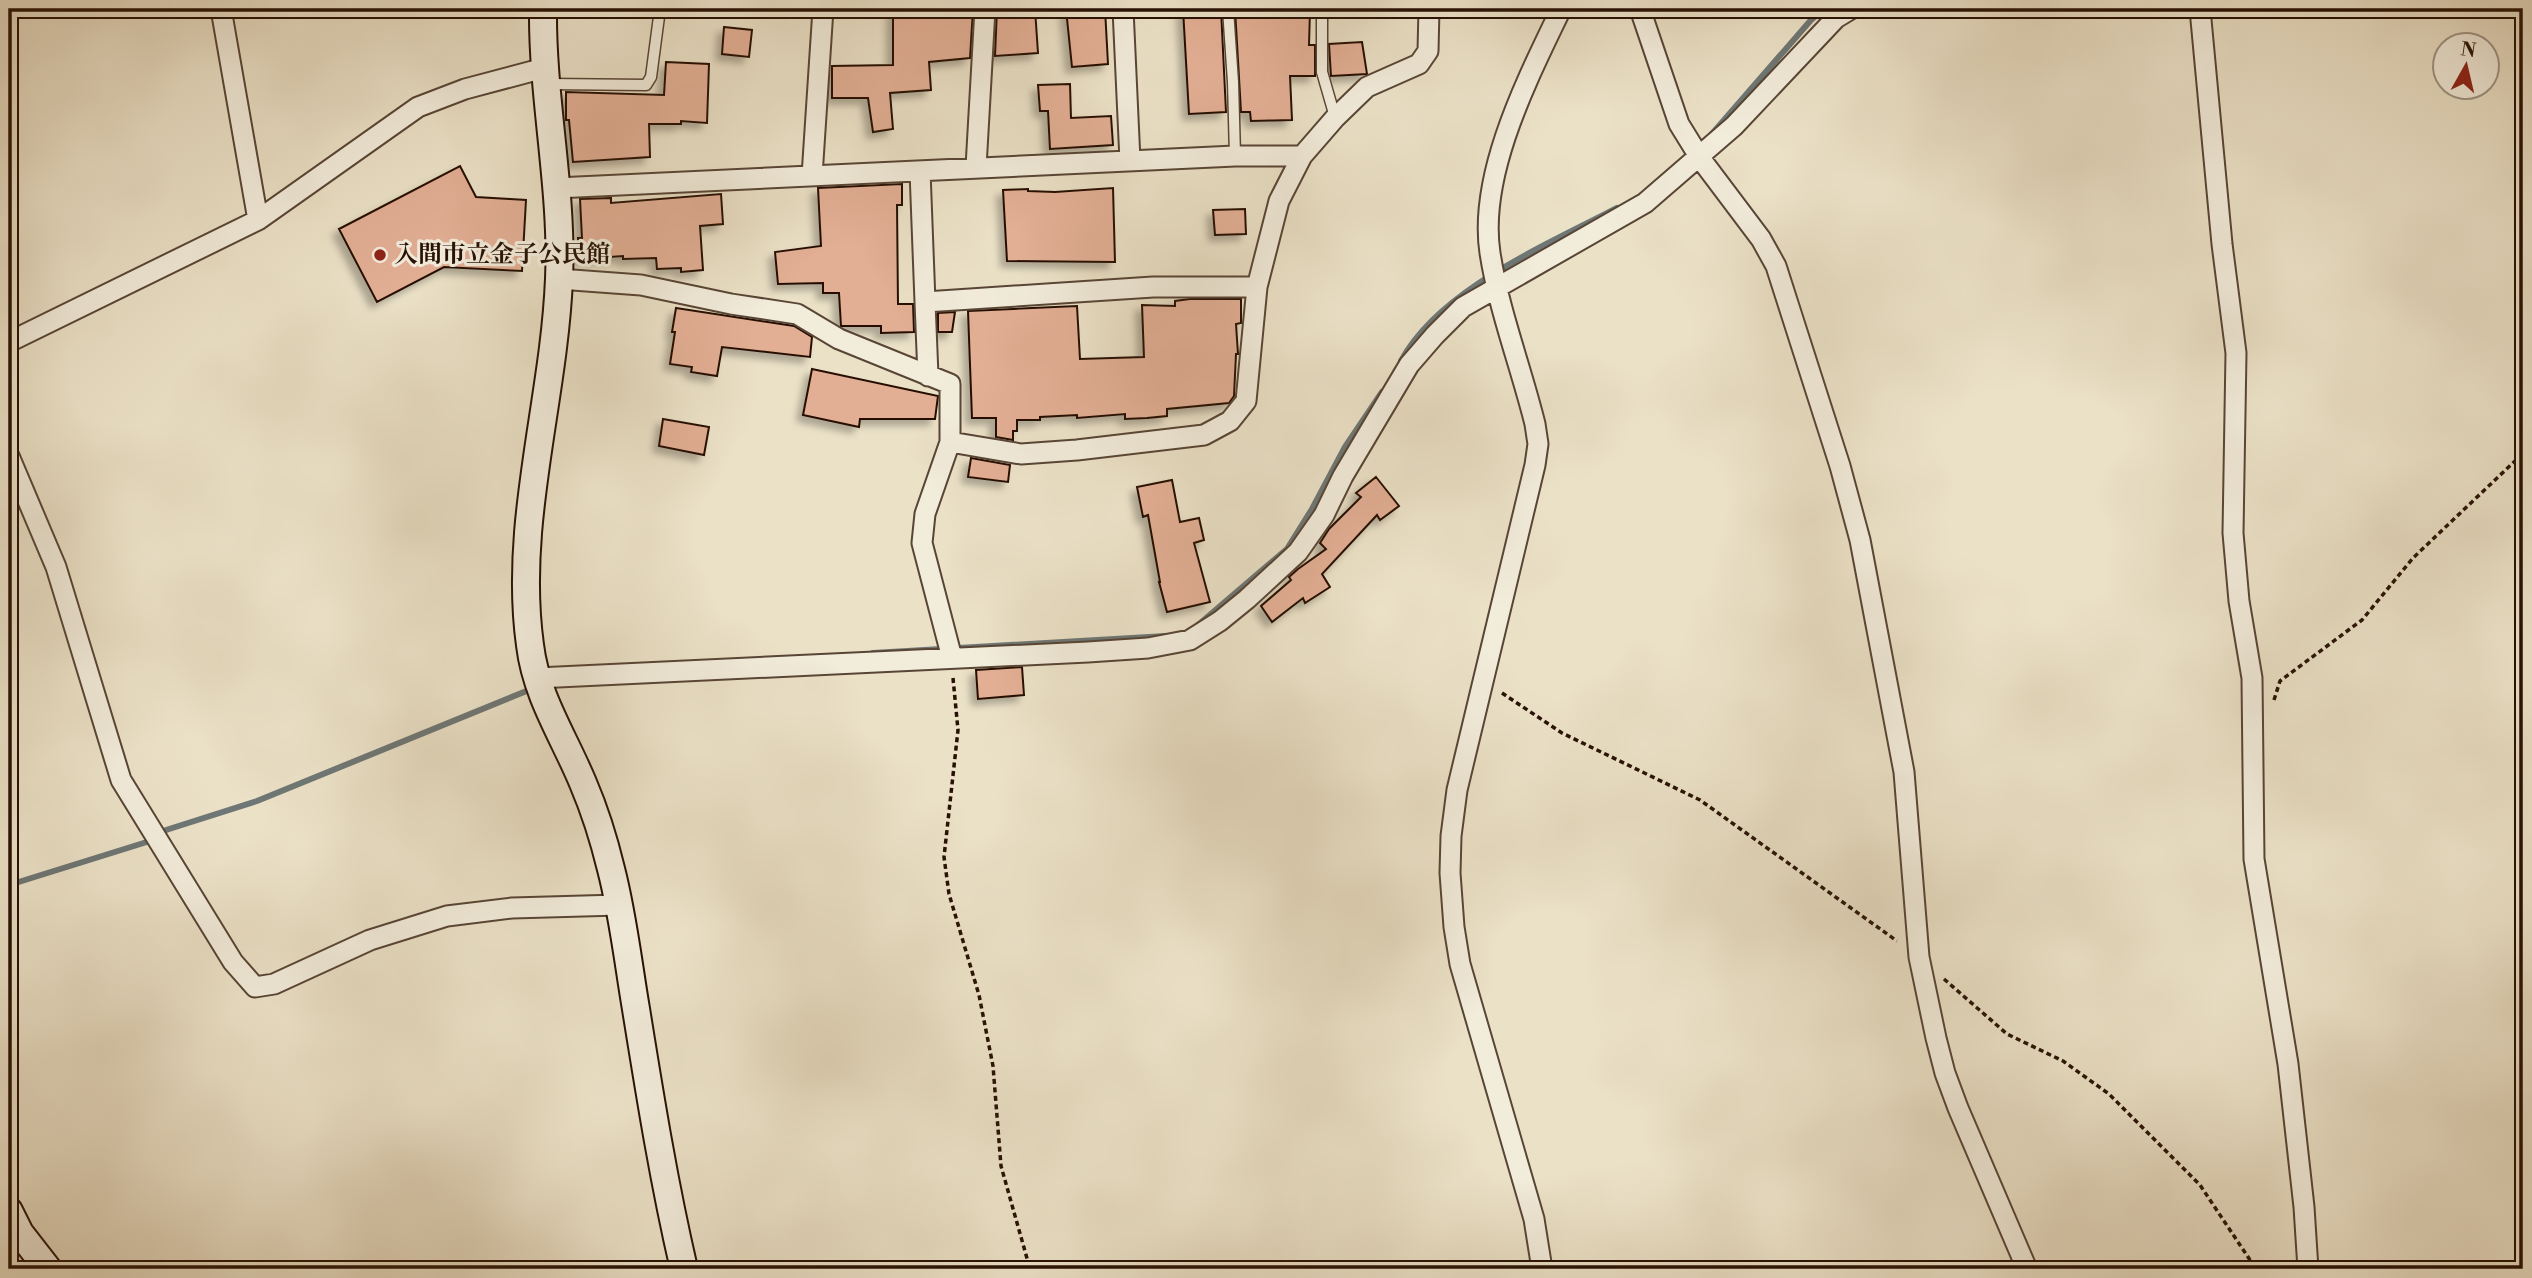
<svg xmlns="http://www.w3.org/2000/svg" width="2532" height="1278" font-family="'Libre Bodoni','Noto Serif JP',serif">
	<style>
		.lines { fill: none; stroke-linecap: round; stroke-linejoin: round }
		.stream { stroke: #6e7775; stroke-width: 6 }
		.building { fill: #e2ae94; stroke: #271104; stroke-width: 2; filter: url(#shadow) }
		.lane-casing { stroke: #584535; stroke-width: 13 }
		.street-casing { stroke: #584535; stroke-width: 23 }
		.secondary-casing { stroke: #271104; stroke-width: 30 }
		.path { stroke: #271104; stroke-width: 3.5; stroke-dasharray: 5 3.5; stroke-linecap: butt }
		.lane { stroke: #f2ecdb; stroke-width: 10 }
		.street { stroke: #f2ecdb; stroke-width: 19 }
		.secondary { stroke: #f2ecdb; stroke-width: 26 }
		.poi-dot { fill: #8f2418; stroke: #f2ecdb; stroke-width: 2.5 }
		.labels { text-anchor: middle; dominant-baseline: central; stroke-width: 6; stroke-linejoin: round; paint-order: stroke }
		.poi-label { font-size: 24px; font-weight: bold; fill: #271104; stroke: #f2ecdb; text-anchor: start }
	</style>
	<defs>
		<filter id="shadow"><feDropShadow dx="-6" dy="6" stdDeviation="3.5" flood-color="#0004"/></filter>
	</defs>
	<rect width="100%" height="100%" fill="#ebe1c7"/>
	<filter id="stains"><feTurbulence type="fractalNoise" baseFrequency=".00286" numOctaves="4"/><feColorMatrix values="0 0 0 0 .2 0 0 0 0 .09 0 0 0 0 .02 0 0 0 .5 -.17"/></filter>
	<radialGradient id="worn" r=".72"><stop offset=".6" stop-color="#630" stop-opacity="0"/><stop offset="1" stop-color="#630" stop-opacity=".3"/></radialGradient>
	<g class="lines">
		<path class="stream" d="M1711,135L1811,20L1824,9
			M1401,361C1440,289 1547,245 1617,208
			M1198,625L1287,549L1312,509L1345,447L1382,392
			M873,653L1166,636
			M9,885L150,841L166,830L257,801L534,688"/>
	</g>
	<path class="building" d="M893,9H973L970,58L929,62L931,90L890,93L893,129L873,132L868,98H832V66L893,65Z
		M997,9H1035L1038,53L995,56Z
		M1066,9H1105L1108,64L1072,67Z
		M1183,9H1221L1226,112L1189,114Z
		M1235,9L1310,10L1309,45H1315V76H1290L1292,120L1251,121L1250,112H1241Z
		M724,27L752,30L749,57L722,54Z
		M1362,42L1367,74L1331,76L1329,44Z
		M666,62L709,64L707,123L681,121V124H649L650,157L573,162L569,120H566V92L664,95Z
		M1070,84L1071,118L1111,116L1113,145L1050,149L1048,111H1040L1038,85Z
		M460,166L476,197L526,200L522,271L444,267L377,302L339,229Z
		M902,184V205H897L898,304H913L914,332L881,333V326H841L839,293H823V283L778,284L775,252L821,246L818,188Z
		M1113,188L1115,262L1007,261L1003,190L1028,189V191L1055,192Z
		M721,194L723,224L700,226L703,270L681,272V268L657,269L656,258L623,259V256L579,259L578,238H582L580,199L611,198V203Z
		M1245,209L1246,234L1215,235L1213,210Z
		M1190,299H1241V323L1236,324L1238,354H1236L1234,396L1229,403L1167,409V416L1147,418L1125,419V414L1077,418V415L1040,417V420H1017V431H1013V440L996,437V418H972L968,311L1077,306L1080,359L1144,357L1142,305L1175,306V301Z
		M676,308L794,326L812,337L810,357L722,347L717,376L691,372L692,367L670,364L675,332H672Z
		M955,312L952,332H938V313Z
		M812,369L938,396L935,419H860L859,427L803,415Z
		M663,419L709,427L704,455L659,446Z
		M971,458L1010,465L1008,482L968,477Z
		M1376,477L1399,506L1380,520L1377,515L1322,574L1330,587L1305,603L1303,598L1272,622L1261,606L1291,580L1289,577L1298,569L1326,549L1320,543L1329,529L1361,497L1356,493Z
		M1172,480L1180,522L1199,518L1204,540L1194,543L1210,602L1167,612L1159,582H1160L1148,515L1143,517L1137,487Z
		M1022,667L1024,695L978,699L976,670Z"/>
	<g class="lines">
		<defs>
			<path id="lane" d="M1228,9L1233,82L1235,156
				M1322,9V72L1335,117
				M549,84L646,85L651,77L660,9"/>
			<path id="street" d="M221,9L258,220
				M1123,9L1130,161
				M1640,9L1679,124L1700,158L1761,239L1776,266L1840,466L1860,540L1904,772L1919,957L1936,1038L1945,1073L1958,1108L2027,1269
				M2200,9L2222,244L2236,353L2233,533L2239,601L2252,678L2254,859L2288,1064L2304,1207L2308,1269
				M976,167L985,9
				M920,171L925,302L1153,287H1257
				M812,176L823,9
				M556,188L1235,156H1302
				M559,279L641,285L731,304L797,314L839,339L950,384V442L925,514L922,543L952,658
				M925,302L928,376
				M9,342L258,220L418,107L465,89L544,68
				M950,442L1021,454L1077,450L1204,435L1230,421L1246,401L1257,287L1279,201L1302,156L1335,118L1367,87L1419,64L1428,51L1429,9
				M9,456L56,567L121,780L233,962L255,987L274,984L370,940L447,916L512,908L619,905
				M537,678L1088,652L1148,648L1190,640L1220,621L1247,599L1298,552L1324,515L1343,476L1409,365L1435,335L1463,307L1645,203L1734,126L1836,18L1851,9
				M1542,1269L1534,1219L1460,964L1454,927L1450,873L1451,836L1457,790L1535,465L1538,444L1535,424C1521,367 1499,311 1490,253C1478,174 1528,78 1561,9"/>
			<path id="secondary" d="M543,9C542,99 563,189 559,279C554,401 513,523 530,645C536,696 564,737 583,783C595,811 604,840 611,869C623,915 628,962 636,1009C650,1096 664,1183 684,1269
				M9,1211L20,1233L48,1269"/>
		</defs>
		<use href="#lane" class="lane-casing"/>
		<use href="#street" class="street-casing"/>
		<use href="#secondary" class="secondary-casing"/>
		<path class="path" d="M953,678L958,730L944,857L949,894L979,995L993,1066L1001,1166L1030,1269
			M1502,693L1562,733L1700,800L1897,941
			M2274,700L2280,681L2362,620L2413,558L2516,460L2523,450
			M1944,979L2007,1034L2063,1061L2109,1094L2200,1185L2256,1269"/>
		<use href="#lane" class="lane"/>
		<use href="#street" class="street"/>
		<use href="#secondary" class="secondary"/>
	</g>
	<circle class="poi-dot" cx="380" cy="255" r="7"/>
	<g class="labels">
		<g class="poi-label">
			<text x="394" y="255">入間市立金子公民館</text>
		</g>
	</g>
	<rect width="2532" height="1278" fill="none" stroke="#ebe1c7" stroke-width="35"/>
	<rect x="10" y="10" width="2511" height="1257" fill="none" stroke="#271104" stroke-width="3.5"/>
	<rect x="18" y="18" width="2497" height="1243" fill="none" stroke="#271104" stroke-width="2"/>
	<g transform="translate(2466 66) rotate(8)"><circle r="33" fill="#f2ecdb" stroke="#a19485" stroke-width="2"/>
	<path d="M0-5L12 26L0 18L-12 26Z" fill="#8f2418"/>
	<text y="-10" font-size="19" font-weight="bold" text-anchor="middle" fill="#271104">N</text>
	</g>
	<rect width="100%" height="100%" filter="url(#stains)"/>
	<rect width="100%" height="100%" fill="url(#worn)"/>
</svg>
